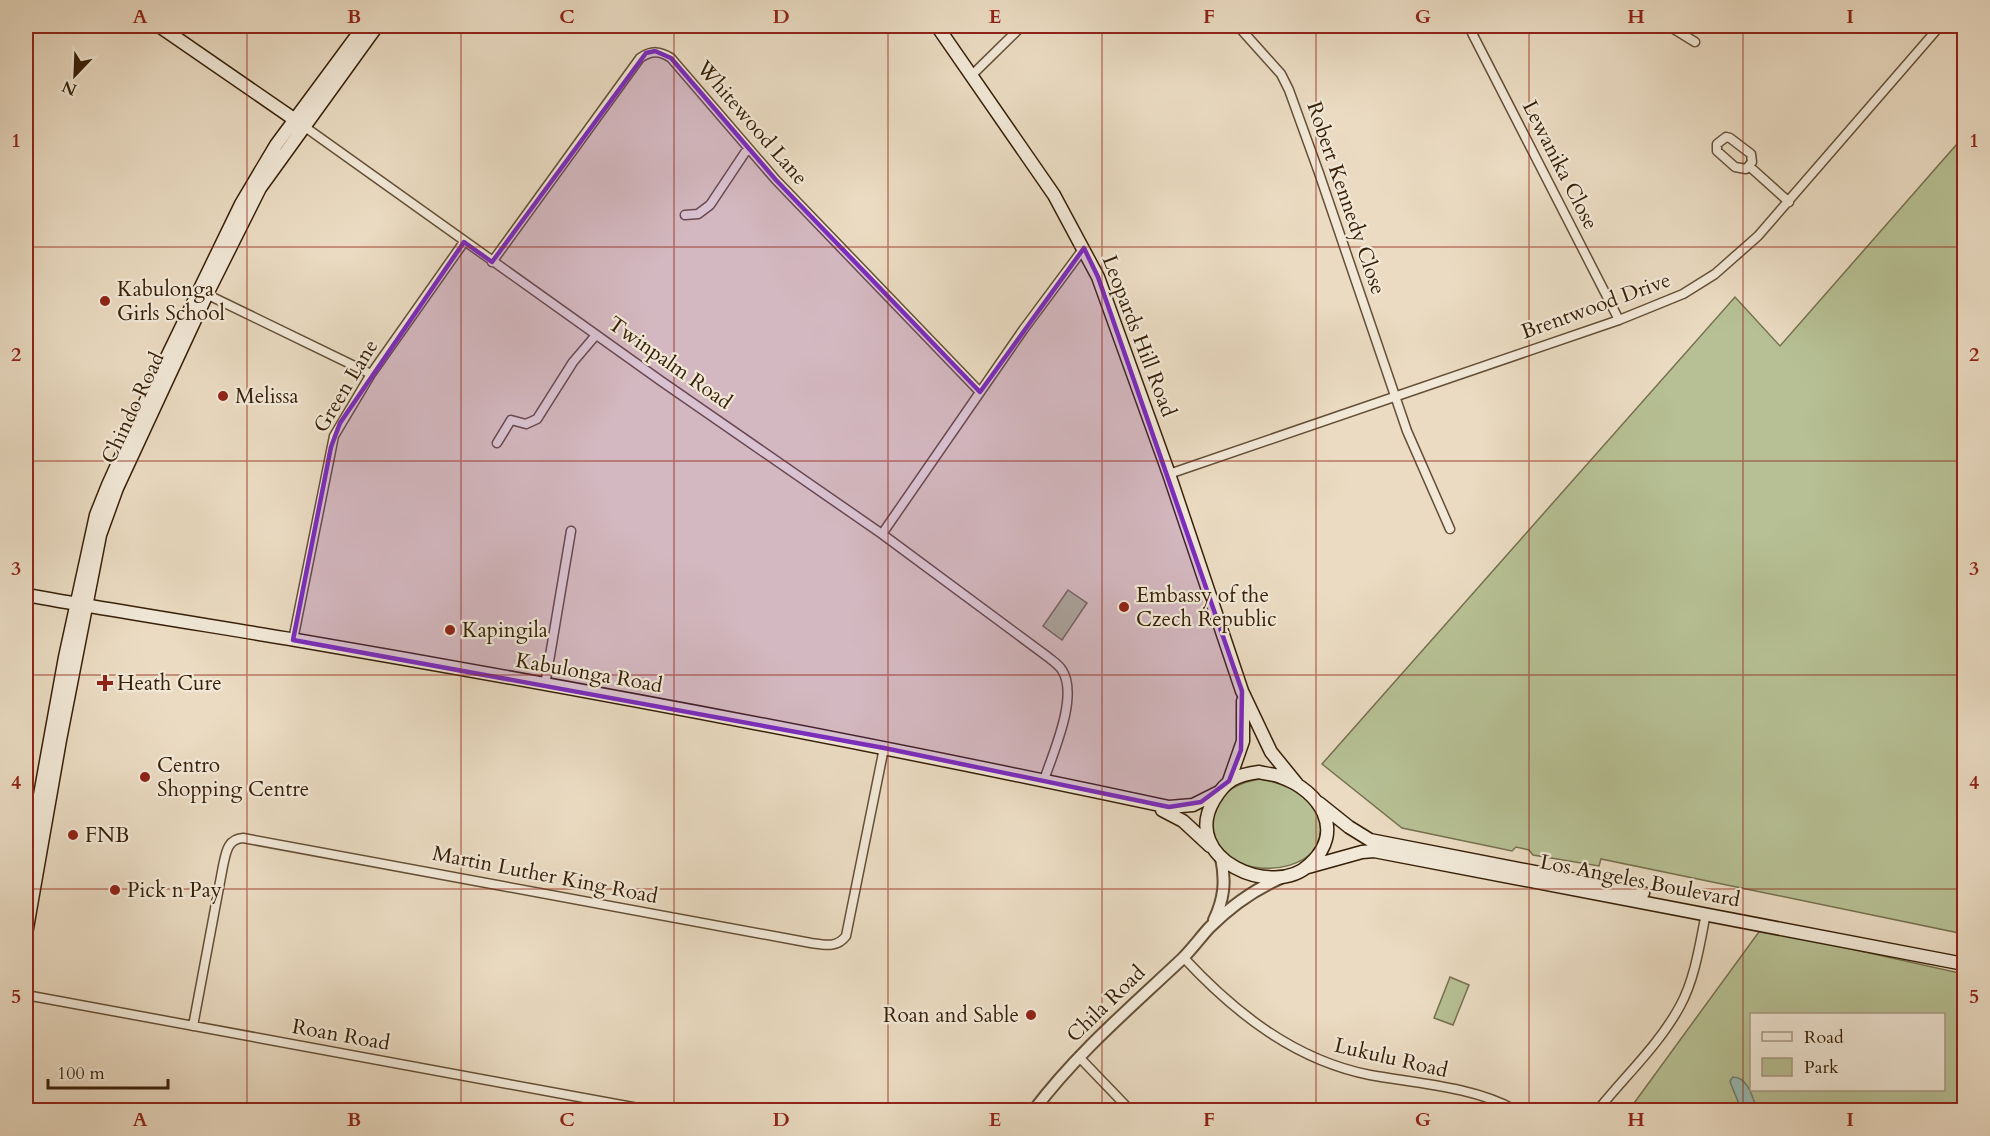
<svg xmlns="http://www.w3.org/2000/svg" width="1990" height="1136" font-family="Cardo,serif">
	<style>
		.green { fill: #b6c094; stroke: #76704e; stroke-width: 1.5; fill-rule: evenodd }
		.water { fill: #98bbb3; stroke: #717d6f; stroke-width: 1.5 }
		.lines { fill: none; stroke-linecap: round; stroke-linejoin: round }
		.minor-casing { stroke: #644f36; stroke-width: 11 }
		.tertiary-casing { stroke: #644f36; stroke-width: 14 }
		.secondary-casing { stroke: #372008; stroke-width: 15 }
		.minor { stroke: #f1e8d7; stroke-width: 8 }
		.tertiary { stroke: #f1e8d7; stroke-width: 10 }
		.secondary { stroke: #f1e8d7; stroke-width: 12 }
		.marked { fill: #7b2cbf; fill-opacity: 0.2; stroke: #7b2cbf; stroke-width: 4.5; stroke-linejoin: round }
		.grid { fill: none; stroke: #8f2418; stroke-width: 1.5; stroke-opacity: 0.55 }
		.poi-dot { fill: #8f2418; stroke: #f1e8d7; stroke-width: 2 }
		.labels { text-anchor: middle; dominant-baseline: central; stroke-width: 4.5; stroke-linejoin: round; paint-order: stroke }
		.street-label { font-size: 21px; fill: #372008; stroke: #f1e8d7 }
		.poi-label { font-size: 21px; fill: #372008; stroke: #f1e8d7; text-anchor: start }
		.neatline { fill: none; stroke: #8f2418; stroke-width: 2 }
		.grid-label { font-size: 20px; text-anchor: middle; font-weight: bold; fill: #8f2418 }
	</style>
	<rect width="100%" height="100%" fill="#eadbc2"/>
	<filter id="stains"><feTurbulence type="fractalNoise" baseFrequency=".00333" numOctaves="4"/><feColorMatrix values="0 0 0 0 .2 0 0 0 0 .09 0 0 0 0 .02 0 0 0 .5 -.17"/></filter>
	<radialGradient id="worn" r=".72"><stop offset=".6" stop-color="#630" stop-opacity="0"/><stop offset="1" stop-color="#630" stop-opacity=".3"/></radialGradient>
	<path class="green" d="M1964,136V934L1601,859L1599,866L1533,855L1529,850L1516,847L1512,851L1402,828L1322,764L1735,297L1780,346Z
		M1068,590L1087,603L1062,640L1043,626Z
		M1262,779C1287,785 1319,797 1322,826C1322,835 1321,844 1314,851C1288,878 1226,874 1213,835C1203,802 1233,782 1262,779Z
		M1761,929L1964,974V1110H1629ZM1752,1014H1944V1090H1752Z
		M1450,977L1469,985L1453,1025L1434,1018Z"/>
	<path class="water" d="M1733,1077C1748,1077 1753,1098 1757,1110H1740C1740,1103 1732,1089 1730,1081Z"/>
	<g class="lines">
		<defs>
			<path id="minor" d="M1238,26L1281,74L1289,90L1319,173L1407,431L1450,529
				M1473,26L1472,33L1619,320
				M1669,26L1695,42
				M972,75L1022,26
				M305,127L661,381L882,534L1048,657C1053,661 1059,665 1062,670C1079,696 1053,753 1044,780
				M1726,137L1730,138L1751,154L1752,162L1746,169L1735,167L1717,151V144Z
				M1749,166L1789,202
				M685,215L698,214L710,205L748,148
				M492,262L640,58C652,50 660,51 671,58L776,180L980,392
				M204,293L371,374
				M497,443L511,420L526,424L537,419L573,362L596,335
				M1169,474L1619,320L1683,294L1715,274L1758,236L1940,26
				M882,534L1023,330L1084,248
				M293,640L334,436L371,374L464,242
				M545,685L571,531
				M1183,957C1234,1012 1294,1060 1370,1075C1415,1083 1475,1087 1515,1110
				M26,995L649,1110
				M193,1026L223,866C226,853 227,839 243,838L811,943C825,945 837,948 846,936L884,748
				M1079,1057L1130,1110
				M1598,1110C1625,1076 1659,1045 1680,1006C1695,979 1700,943 1706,913"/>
			<path id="tertiary" d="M1214,920C1224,899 1226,881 1221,858
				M1034,1110C1077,1053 1130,1008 1182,959C1192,949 1200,938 1209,928C1231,906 1253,890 1281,878"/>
			<path id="secondary" d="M159,26L301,124
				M937,26L1054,195L1098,277L1169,474L1242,691L1271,752L1297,784
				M26,595C116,611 206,625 296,640C588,690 880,745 1169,807L1193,805L1219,792
				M1259,772C1266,774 1274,774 1281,777C1320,791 1346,831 1310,864C1274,900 1179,859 1214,800C1226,780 1236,775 1259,772Z
				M1229,781L1243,741V701
				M1319,803L1349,827L1370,840L1643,893
				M1162,810L1183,821L1210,846
				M1308,867L1362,852L1374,851L1964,964
				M26,872L65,657L96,515L108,485L149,394L241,204L276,145L364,26
				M26,934L60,740L100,535L117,488L207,294L260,188L377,26"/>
		</defs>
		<use href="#minor" class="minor-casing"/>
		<use href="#tertiary" class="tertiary-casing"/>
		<use href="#secondary" class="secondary-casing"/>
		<use href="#minor" class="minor"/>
		<use href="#tertiary" class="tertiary"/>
		<use href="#secondary" class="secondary"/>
	</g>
	<path class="marked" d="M655,51L671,58L776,180L980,392L1084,248L1098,277L1242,691L1241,750L1229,781L1201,802L1169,807L884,748L293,640L331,447L340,423L464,242L492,262L646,53Z"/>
	<path class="grid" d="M247,26V1110M461,26V1110M674,26V1110M888,26V1110M1102,26V1110M1316,26V1110M1529,26V1110M1743,26V1110M26,247H1964M26,461H1964M26,675H1964M26,889H1964"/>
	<g class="poi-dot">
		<circle cx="105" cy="301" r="6"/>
		<circle cx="223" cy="396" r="6"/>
		<circle cx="1124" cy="607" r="6"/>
		<circle cx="450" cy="630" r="6"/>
		<path d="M102 674h6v6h6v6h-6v6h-6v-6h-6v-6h6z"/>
		<circle cx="145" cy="777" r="6"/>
		<circle cx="73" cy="835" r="6"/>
		<circle cx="115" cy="890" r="6"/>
		<circle cx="1031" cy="1015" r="6"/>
	</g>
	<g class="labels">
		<g class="street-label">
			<text transform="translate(752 123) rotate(49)">Whitewood Lane</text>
			<text transform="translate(1560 165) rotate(63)">Lewanika Close</text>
			<text transform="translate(1346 198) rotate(71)">Robert Kennedy Close</text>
			<text transform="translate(1596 306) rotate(-20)">Brentwood Drive</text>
			<text transform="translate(1139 336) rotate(69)">Leopards Hill Road</text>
			<text transform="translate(670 363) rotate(35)">Twinpalm Road</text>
			<text transform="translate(346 386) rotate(-59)">Green Lane</text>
			<text transform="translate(133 408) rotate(-65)">Chindo Road</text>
			<text transform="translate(589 673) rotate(10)">Kabulonga Road</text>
			<text transform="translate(545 875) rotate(11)">Martin Luther King Road</text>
			<text transform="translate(1640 881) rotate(11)">Los Angeles Boulevard</text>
			<text transform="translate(1106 1004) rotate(-44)">Chila Road</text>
			<text transform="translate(341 1035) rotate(10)">Roan Road</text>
			<text transform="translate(1391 1058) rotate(13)">Lukulu Road</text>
		</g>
		<g class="poi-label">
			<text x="117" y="289">Kabulonga<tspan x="117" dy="24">Girls School</tspan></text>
			<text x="235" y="396">Melissa</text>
			<text x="1136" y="595">Embassy of the<tspan x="1136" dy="24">Czech Republic</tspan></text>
			<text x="462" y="630">Kapingila</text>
			<text x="117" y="683">Heath Cure</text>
			<text x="157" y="765">Centro<tspan x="157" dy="24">Shopping Centre</tspan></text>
			<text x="85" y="835">FNB</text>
			<text x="127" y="890">Pick n Pay</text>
			<text x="1019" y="1015" text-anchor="end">Roan and Sable</text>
		</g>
	</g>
	<rect width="1990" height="1136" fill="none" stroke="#eadbc2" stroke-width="66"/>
	<rect x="1750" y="1013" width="195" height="78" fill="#f1e8d7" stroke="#a79884" stroke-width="1.5"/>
	<rect x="1762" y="1032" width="30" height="9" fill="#f1e8d7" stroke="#a79884" stroke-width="1.5"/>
	<text x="1804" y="1043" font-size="18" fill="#372008">Road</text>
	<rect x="1762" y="1058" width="30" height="18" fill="#b6c094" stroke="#a79884" stroke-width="1.5"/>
	<text x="1804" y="1073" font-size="18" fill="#372008">Park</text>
	<g transform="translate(75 75) rotate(203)" stroke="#f1e8d7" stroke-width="4.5" paint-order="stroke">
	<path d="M0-4.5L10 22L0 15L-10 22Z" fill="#372008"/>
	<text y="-9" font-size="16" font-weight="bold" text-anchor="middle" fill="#372008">N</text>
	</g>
	<path d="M48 1079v9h120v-9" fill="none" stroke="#372008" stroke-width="3"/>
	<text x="57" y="1079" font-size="18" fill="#372008" stroke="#f1e8d7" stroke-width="4.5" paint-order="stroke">100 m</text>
	<rect x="33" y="33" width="1924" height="1070" class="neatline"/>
	<g class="grid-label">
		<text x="140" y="23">A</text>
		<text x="354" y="23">B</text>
		<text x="567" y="23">C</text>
		<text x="781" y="23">D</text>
		<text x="995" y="23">E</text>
		<text x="1209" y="23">F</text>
		<text x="1423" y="23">G</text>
		<text x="1636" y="23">H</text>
		<text x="1850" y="23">I</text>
		<text x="16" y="147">1</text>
		<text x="1974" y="147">1</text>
		<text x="16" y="361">2</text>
		<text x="1974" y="361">2</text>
		<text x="16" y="575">3</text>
		<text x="1974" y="575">3</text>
		<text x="16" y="789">4</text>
		<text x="1974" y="789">4</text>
		<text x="16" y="1003">5</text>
		<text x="1974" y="1003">5</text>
		<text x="140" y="1126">A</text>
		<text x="354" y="1126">B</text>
		<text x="567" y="1126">C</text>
		<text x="781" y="1126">D</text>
		<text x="995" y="1126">E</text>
		<text x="1209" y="1126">F</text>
		<text x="1423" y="1126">G</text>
		<text x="1636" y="1126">H</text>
		<text x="1850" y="1126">I</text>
	</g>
	<rect width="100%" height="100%" filter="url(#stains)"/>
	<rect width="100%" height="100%" fill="url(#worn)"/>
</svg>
